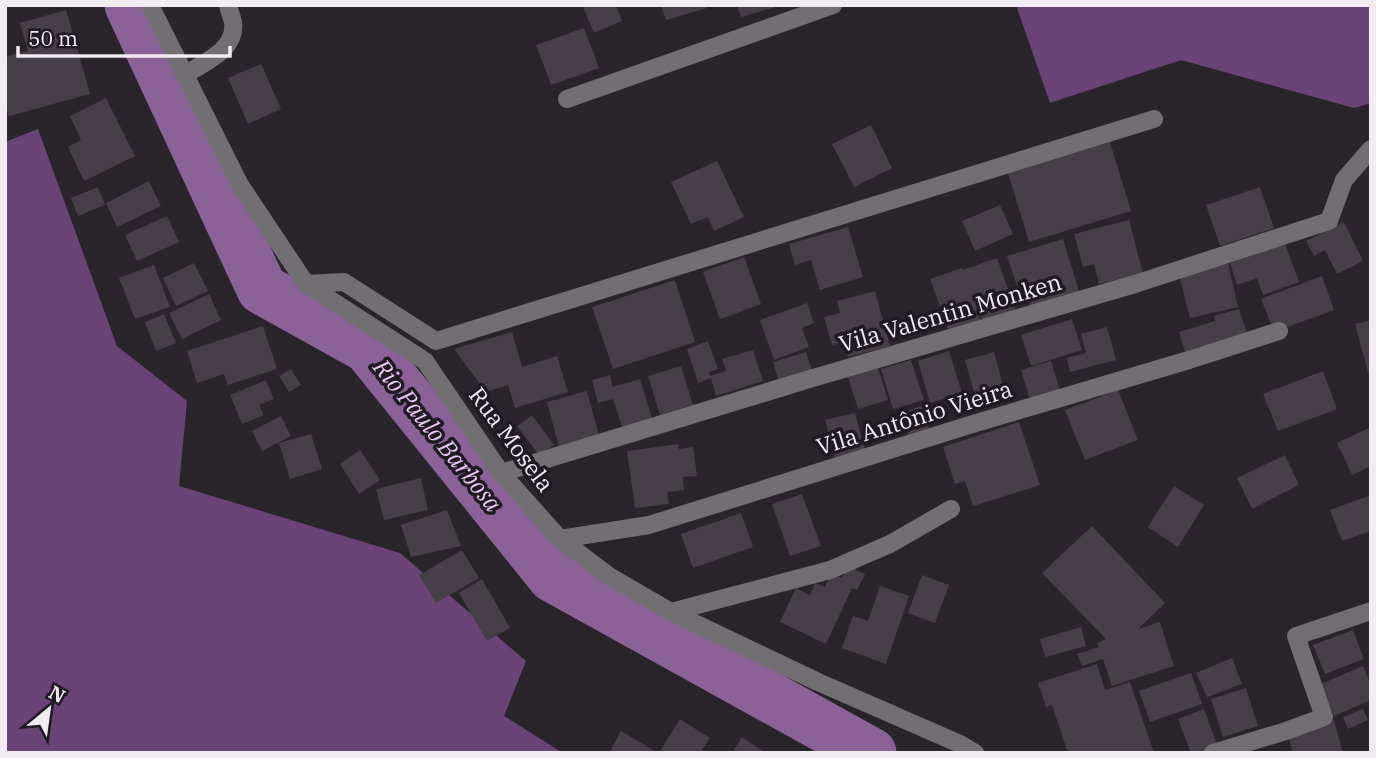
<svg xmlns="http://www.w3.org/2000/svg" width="1376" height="758" font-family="'IBM Plex Serif',serif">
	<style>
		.forest { fill: #6a4377 }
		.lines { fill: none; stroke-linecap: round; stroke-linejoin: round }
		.river { stroke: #8b6298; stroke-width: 51 }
		.building { fill: #463f48 }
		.minor { stroke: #726f73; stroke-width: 18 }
		.labels { text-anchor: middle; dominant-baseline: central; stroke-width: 7; stroke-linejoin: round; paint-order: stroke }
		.street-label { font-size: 23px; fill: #f0ecf1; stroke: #201a22 }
		.water-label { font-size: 24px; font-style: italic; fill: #ebc7f7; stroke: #201a22 }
	</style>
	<rect width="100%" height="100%" fill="#2a242b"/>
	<path class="forest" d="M1016,5H1371V103L1354,108L1181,60L1050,103Z
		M38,129L117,346L187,401L179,486L400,553L526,661L504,716L563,753H5V142Z"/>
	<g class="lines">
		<path class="river" d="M130,5L262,289L368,348L553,577L871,753"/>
	</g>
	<path class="building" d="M582,5H616L622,21L594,33Z
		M661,5H706L707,8L666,20Z
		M737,5H779V6L741,17Z
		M66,10L90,94L9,116L5,104V57L28,51L20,23Z
		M584,28L599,68L551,85L536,45Z
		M261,64L281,109L248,124L228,78Z
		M106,98L135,156L84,181L68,147L81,140L70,116Z
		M871,125L892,168L854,187L832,144Z
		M1110,142L1131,211L1029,242L1008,173Z
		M717,161L744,217L714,231L708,217L691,224L671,182Z
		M149,181L161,206L117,227L106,203Z
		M98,187L105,205L78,216L71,198Z
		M1260,187L1274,228L1220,246L1206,205Z
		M1000,205L1013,234L975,251L962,221Z
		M167,216L179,242L137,261L125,235Z
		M1129,220L1143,273L1099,284L1094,264L1083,267L1074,234Z
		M1344,222L1363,261L1337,274L1325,250L1314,256L1306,241Z
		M848,227L863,277L820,290L811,260L795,265L789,244Z
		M1063,239L1079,291L1031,307L1024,287L1018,289L1007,256Z
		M1285,244L1299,282L1263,295L1257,278L1237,285L1230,263Z
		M744,257L761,304L720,319L703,272Z
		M997,258L1016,311L983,322L978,309L982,324L950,334L930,279L962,268L963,270Z
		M194,263L208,291L176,306L163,278Z
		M1228,263L1238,307L1190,318L1179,274Z
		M154,265L170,307L135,319L119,278Z
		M1322,276L1334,310L1274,332L1261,299Z
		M675,280L695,342L613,369L592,307Z
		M875,291L890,346L848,357L843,342L832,345L824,317L840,313L837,301Z
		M209,294L221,320L182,339L169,313Z
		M807,303L814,323L802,328L809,347L774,360L760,320Z
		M1239,309L1249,339L1187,358L1179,332L1215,321L1214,316Z
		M164,314L176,343L156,351L145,322Z
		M1072,319L1082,350L1031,366L1021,335Z
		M1371,320V380H1370L1355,324Z
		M263,326L277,369L228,385L224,374L197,383L187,351Z
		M1107,327L1116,360L1070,372L1067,358L1086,353L1081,334Z
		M512,332L522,367L557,356L568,392L515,408L508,385L486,392L454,349Z
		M708,341L718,369L709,372L710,376L726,371L722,359L753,350L763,381L716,396L711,378L698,383L687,349Z
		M949,351L962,393L930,403L918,361Z
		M806,352L814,376L780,386L773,362Z
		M994,352L1004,389L975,396L965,360Z
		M911,360L924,400L893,409L881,369Z
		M1051,361L1061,394L1031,403L1021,370Z
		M681,366L693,405L660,415L648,376Z
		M878,368L888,400L858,409L848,377Z
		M291,369L301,385L289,392L279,376Z
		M1323,371L1337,409L1278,431L1263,394Z
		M610,375L613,387L640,379L653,421L623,430L613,399L598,403L592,380Z
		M266,380L274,399L259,405L264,415L242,424L230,395Z
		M1118,390L1138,440L1085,460L1065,410Z
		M587,391L599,436L559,447L547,402Z
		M922,406L930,432L909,438L901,413Z
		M855,413L866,455L836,463L825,420Z
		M532,415L554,445L539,455L517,426Z
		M281,416L291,436L262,451L252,431Z
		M1019,422L1040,485L973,506L965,481L955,484L943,447Z
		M1371,427V466L1352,475L1337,443Z
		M311,434L322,469L290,479L279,443Z
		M678,444L679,449L693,447L697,476L683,477L684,490L667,492L669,504L635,508L627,451Z
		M360,450L380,480L359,494L340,464Z
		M1285,455L1299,485L1252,509L1237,478Z
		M421,478L428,510L384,520L376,489Z
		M1174,486L1204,505L1178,547L1148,527Z
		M802,494L821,546L790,556L772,504Z
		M1371,495V531L1342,541L1330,510Z
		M447,510L461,546L411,557L401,525Z
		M741,513L753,547L693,568L681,534Z
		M1092,526L1165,603L1138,629L1160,622L1174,666L1112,686L1103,659L1082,666L1077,654L1099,647L1097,643L1106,639L1042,573Z
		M462,550L479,578L436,603L419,575Z
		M848,566L865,574L857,590L852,588L826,644L780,622L796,588L810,595L815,583L825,587L831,574L842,578Z
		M922,575L949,585L935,623L908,613Z
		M482,579L510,628L487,641L459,593Z
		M880,586L909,596L886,664L842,648L853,616L868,621Z
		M1081,627L1086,646L1045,657L1040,639Z
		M1353,630L1364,659L1325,674L1313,645Z
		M1232,658L1242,684L1207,697L1196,673Z
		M1097,664L1105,690L1130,682L1154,753H1068L1052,705L1046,707L1038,683Z
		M1363,666L1371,685V700L1334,716L1321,684Z
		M1191,673L1202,704L1150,722L1139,691Z
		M1246,688L1258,726L1223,737L1211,699Z
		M1204,709L1218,747L1202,753H1191L1178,719Z
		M1363,709L1368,720L1348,729L1343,717Z
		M680,719L710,738L700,753H659Z
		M1334,720L1343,753H1293L1287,732Z
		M621,731L658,753H609Z
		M742,737L766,753H732Z"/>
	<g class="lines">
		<path class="minor" d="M150,5L240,185L306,284L425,361L501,473L560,539L609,576L671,612L818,682L960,744L975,753
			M185,75C204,62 237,50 233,22C232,17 229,11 228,5
			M567,99L833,5
			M306,284L344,282L436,341L1154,119
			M501,473L813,378L1135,284L1329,221L1344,180L1371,149
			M560,539L649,525L976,423L1189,360L1279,331
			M671,612L830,570L890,544L951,509
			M1213,753L1286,731L1324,717L1296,636L1371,611"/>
	</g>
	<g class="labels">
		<g class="street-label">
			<text transform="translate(950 312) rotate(-16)">Vila Valentin Monken</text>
			<text transform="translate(914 417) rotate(-17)">Vila Antônio Vieira</text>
			<text transform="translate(512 439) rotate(53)">Rua Mosela</text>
		</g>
		<g class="water-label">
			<text transform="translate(438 435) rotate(51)">Rio Paulo Barbosa</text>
		</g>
	</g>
	<rect width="1376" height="758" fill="none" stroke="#f0ecf1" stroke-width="14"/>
	<g transform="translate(49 709) rotate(29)" stroke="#201a22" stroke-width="5" paint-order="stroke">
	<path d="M0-5L12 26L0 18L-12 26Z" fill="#f0ecf1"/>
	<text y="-10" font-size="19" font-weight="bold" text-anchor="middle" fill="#f0ecf1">N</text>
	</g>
	<path d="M18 46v10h212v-10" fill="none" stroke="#f0ecf1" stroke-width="3.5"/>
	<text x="28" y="46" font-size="21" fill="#f0ecf1" stroke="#201a22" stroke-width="5" paint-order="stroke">50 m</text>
</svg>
